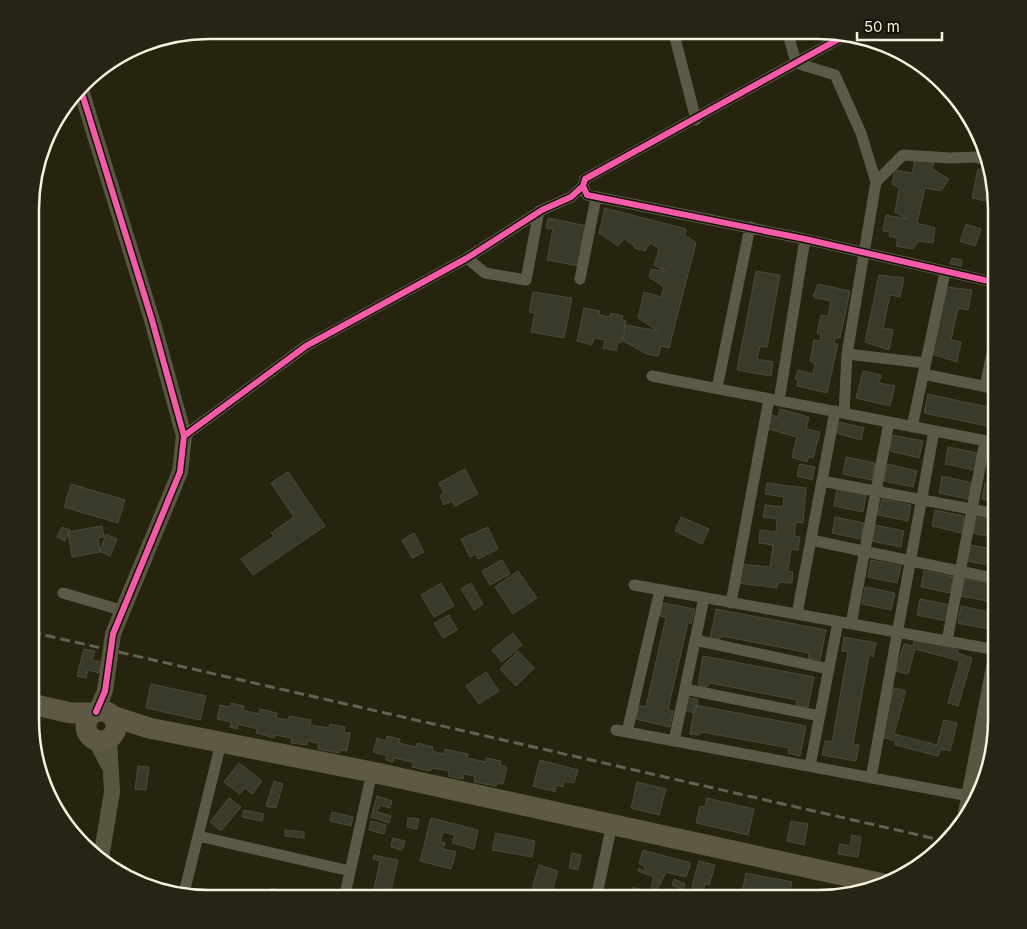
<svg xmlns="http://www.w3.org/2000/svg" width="1027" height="929" font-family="Inter,sans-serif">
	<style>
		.building { fill: #393a2a; stroke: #4b4b3b }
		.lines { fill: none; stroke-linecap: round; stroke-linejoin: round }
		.street { stroke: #5b5948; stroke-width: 11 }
		.secondary { stroke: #585541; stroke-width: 16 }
		.highway { stroke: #5d5942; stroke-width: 21 }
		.rail { stroke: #636152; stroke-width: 3; stroke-dasharray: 10 5; stroke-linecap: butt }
		.cycleway-casing { stroke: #151205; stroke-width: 9 }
		.cycleway { stroke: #f35aa7; stroke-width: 6 }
		.rim { fill: none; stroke: #f4f1dd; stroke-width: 2.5 }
	</style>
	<rect width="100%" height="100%" fill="#26230f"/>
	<path class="building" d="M915,159L934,162L932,169L949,179L941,191L925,188L917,223L935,228L933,243L918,241L913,249L896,246L898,238L889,236L890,232L883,231L886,215L907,219L895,212L899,188L892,184L895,170L912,173Z
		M978,169L991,172L985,201L972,198Z
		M605,208L686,229L685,235L696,243L669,348L661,346L658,356L647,354L623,341L626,325L658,331L638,318L644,292L661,297L664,287L649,277L651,269L666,272L654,265L659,249L650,243L645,251L634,248L635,246L624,239L618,246L599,233Z
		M548,218L587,226L579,266L547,260L553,229L546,228Z
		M966,224L981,229L975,246L960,241Z
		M995,231H997V249L991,247Z
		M952,258L962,260L961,266L950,264Z
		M756,271L780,275L767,347L760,346L757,359L773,362L771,376L737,370Z
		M879,275L904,278L900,297L890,295L883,328L893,330L889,350L865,342Z
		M818,284L850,291L840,338H835L834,344H838L827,393L797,386L798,380L795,379L798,370L813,374L815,363L810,361L814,340L820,341L821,334L817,333L821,315L828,316L831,301L813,297Z
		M947,287L972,290L968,310L958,308L951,340L961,342L957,362L932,354Z
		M533,292L572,298L564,338L531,332L535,313L529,312Z
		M584,308L600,311L599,315L610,317L611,313L623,316L622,320L626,321L621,343L618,342L616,351L603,348L605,340L594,338L592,345L577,341Z
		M863,371L881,375L879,383L895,386L890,406L856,398Z
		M928,394L997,409V428L924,413Z
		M780,409L809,417L806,429L820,432L813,458L809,456L807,462L792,457L797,437L768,429L771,415L778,417Z
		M839,422L864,428L861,440L836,433Z
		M893,435L923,441L919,458L890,451Z
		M948,447L978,453L974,470L945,464Z
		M991,455L997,456V473L987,471Z
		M846,457L875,463L872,480L843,474Z
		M800,464L815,467L812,480L797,476Z
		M887,464L917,471L913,487L884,481Z
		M465,469L478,494L455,506L452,501L444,505L440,496L444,493L439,483Z
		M288,472L325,526L253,575L241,559L274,536L271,533L294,517L271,483Z
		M942,476L972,483L968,499L939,493Z
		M767,483L806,488L803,523L796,522L794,536L800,537L798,550L791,549L788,571L793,572L792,583L778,582L777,588L738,583L740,564L770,567L773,545L759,543L760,530L776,532L777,519L763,517L765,505L783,507L784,497L765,494Z
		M985,483L997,485V502L982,499Z
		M71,484L125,500L118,523L64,507Z
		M837,489L866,495L863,512L834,506Z
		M882,499L911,505L908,521L878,515Z
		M935,510L964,516L961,533L932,526Z
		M681,517L709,529L702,544L675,531Z
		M835,517L864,523L861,539L832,533Z
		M977,517L997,521V538L973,533Z
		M875,525L904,531L901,547L872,541Z
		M102,526L104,537L98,538L100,552L72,557L68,532Z
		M62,527L70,530L65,541L57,537Z
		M488,527L498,549L478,559L476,554L470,557L461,539Z
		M414,533L424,552L412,558L402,540Z
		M106,534L117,539L110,556L100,551Z
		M971,545L997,550V567L967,561Z
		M502,560L510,574L490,585L482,571Z
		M871,560L901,566L897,583L868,577Z
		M518,571L537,598L513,614L495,587Z
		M924,571L954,577L950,593L921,587Z
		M965,579L994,585L991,602L961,596Z
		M441,583L454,606L434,617L421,595Z
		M471,583L483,604L474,610L461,589Z
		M865,587L895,593L891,610L862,604Z
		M920,599L950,605L946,621L917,615Z
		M663,603L695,609L691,624L688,622L668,710L673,711L670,727L636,719L639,705L646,707L666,617L660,616Z
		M961,606L990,612L987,629L958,623Z
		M716,609L826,630L820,660L808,658L809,653L722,636L719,640L710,638Z
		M449,615L457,630L443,638L434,623Z
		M513,633L522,645L502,662L492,650Z
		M844,637L876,643L873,657L869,655L853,744L859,745L856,761L822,755L825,741L832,742L848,652L842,651Z
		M915,638L958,650L957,653L972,658L958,706L948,703L960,661L915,649L908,674L896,671L904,644L913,646Z
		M84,649L95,651L92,660L102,662L99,673L88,670L86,678L77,676Z
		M518,651L534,668L516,686L500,669Z
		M703,656L814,677L808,707L796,705L797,700L710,683L707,687L698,685Z
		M486,672L499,691L479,704L466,686Z
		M151,684L206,696L200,720L146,708Z
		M894,688L906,691L894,734L937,745L944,720L957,723L950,751L940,749L938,756L895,745L896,741L881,737Z
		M687,697L698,700L695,713L684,710Z
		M231,703L244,706L243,710L259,714L260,709L277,713L276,718L288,720L289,716L311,720L310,725L329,728L330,724L345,727L344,732L350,733L347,751L341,750L339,753L318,749L319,743L307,741V745L291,743L292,738L275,735L274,738L256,733L257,729L238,724L237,729L230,727L231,722L217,719L220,705L230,707Z
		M695,705L806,726L800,756L788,753L789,748L702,732L699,735L690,734Z
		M387,736L400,739L399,743L416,747L417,743L433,747L432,751L444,754L445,749L468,754L467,758L486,762V758L501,761L500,765L507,767L503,784L498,783L496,786L474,782L475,776L464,774L463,779L448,776L449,771L432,768L430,771L412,767L413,762L394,758L393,762L386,760L387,756L373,752L377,738L386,741Z
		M540,760L578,770L574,783L564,781L563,787L556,785L555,792L533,786Z
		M239,763L262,781L252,794L245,788L240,794L224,782Z
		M138,766L149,767L146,790L135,789Z
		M274,781L283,784L276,808L266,806Z
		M637,782L666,789L659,815L631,808Z
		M377,796L392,801L390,808L380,805L377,812L391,816L389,823L371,817Z
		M229,798L241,807L221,831L210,822Z
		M707,798L754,809L748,835L696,823L700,806L705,807Z
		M244,810L264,814L262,821L242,817Z
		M332,812L353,817L351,826L330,821Z
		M408,818L419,819L417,829L407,827Z
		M431,818L478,830L474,849L452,843L455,835L443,832L440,842L445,843L443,849L456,852L451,869L420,861Z
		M371,821L386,825L384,834L369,830Z
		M791,821L808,824L804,845L787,841Z
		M285,830L304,832V838L285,836Z
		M496,833L535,841L532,857L492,850Z
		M852,835L861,837L858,857L838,854L840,844L850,846Z
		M393,838L405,841L402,850L391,847Z
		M643,850L691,863L686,877L666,872L656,892L651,888L654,877L638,871L639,868L644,871L645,867L639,863Z
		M572,853L581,855L578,870L569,868Z
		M374,855L398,860L389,899L372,898L380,861L373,859Z
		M699,861L715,865L709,885L705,884L701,897L690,894Z
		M539,865L558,871L550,899H529Z
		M746,873L792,882L789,899H773L742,893Z
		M674,879L685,884L683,890L672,885Z
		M633,887L652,893L650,899H630Z
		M271,888L292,892L290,899L269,894Z
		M238,889L246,891L244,899H236Z
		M717,890L725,892L723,897L729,899H714Z
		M250,891L258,894L256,899H246Z"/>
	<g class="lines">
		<path class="street" d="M673,30L696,120
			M787,30L796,63L835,75L861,133L876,182L903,155L950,158L976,157L988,161
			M846,35L585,179L583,186L587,195L805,239L997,283
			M467,258L485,273L526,280L539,211
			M580,279L596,198
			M847,354L925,363
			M923,374L997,389
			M652,376L997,443
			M985,387L997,328
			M717,388L750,227
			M779,401L805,239
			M844,413L847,354L876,182
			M912,427L945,272
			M184,436L306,346L467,258L542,210L571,197L583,186
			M822,481L997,514
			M811,540L997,579
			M634,585L997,650
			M63,593L121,610
			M731,603L769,399
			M797,614L835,411
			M851,624L889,422
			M695,640L829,669
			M947,641L985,441
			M685,689L820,716
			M30,719L32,716
			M616,730L969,796
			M627,732L660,590
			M674,741L704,598
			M810,766L838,622
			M871,778L934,431
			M198,836L350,871
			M184,893L219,751
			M344,899L372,772
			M596,899L612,824"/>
		<path class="secondary" d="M80,87L152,320L184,436L180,472L113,634L105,691L96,712
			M96,741L108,764
			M966,813L997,651
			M101,858L112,792L109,739"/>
		<path class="highway" d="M31,704L71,713H93
			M86 726a15 15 0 1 1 30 0a15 15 0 1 1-30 0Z
			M112,716L149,728L372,772L888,885"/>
		<path class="rail" d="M31,632L945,841"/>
		<defs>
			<path id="cycleway" d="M846,35L585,179L583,186L587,195L805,239L997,283
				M80,87L152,320L184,436L180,472L113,634L105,691L96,712
				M184,436L306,346L467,258L542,210L571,197L583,186"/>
		</defs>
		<use href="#cycleway" class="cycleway-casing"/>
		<use href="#cycleway" class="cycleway"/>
	</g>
	<path d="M0 0H1027V929H0ZM209 39H818A170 170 0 0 1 988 209V720A170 170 0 0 1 818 890H209A170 170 0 0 1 39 720V209A170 170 0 0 1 209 39Z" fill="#272416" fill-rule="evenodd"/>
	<path class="rim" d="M209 39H818A170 170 0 0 1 988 209V720A170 170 0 0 1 818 890H209A170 170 0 0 1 39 720V209A170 170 0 0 1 209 39Z"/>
	<path d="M857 32v8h85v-8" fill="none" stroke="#f4f1dd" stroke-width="2.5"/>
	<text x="864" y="32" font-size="15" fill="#f4f1dd" stroke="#151205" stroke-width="4" paint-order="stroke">50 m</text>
</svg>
